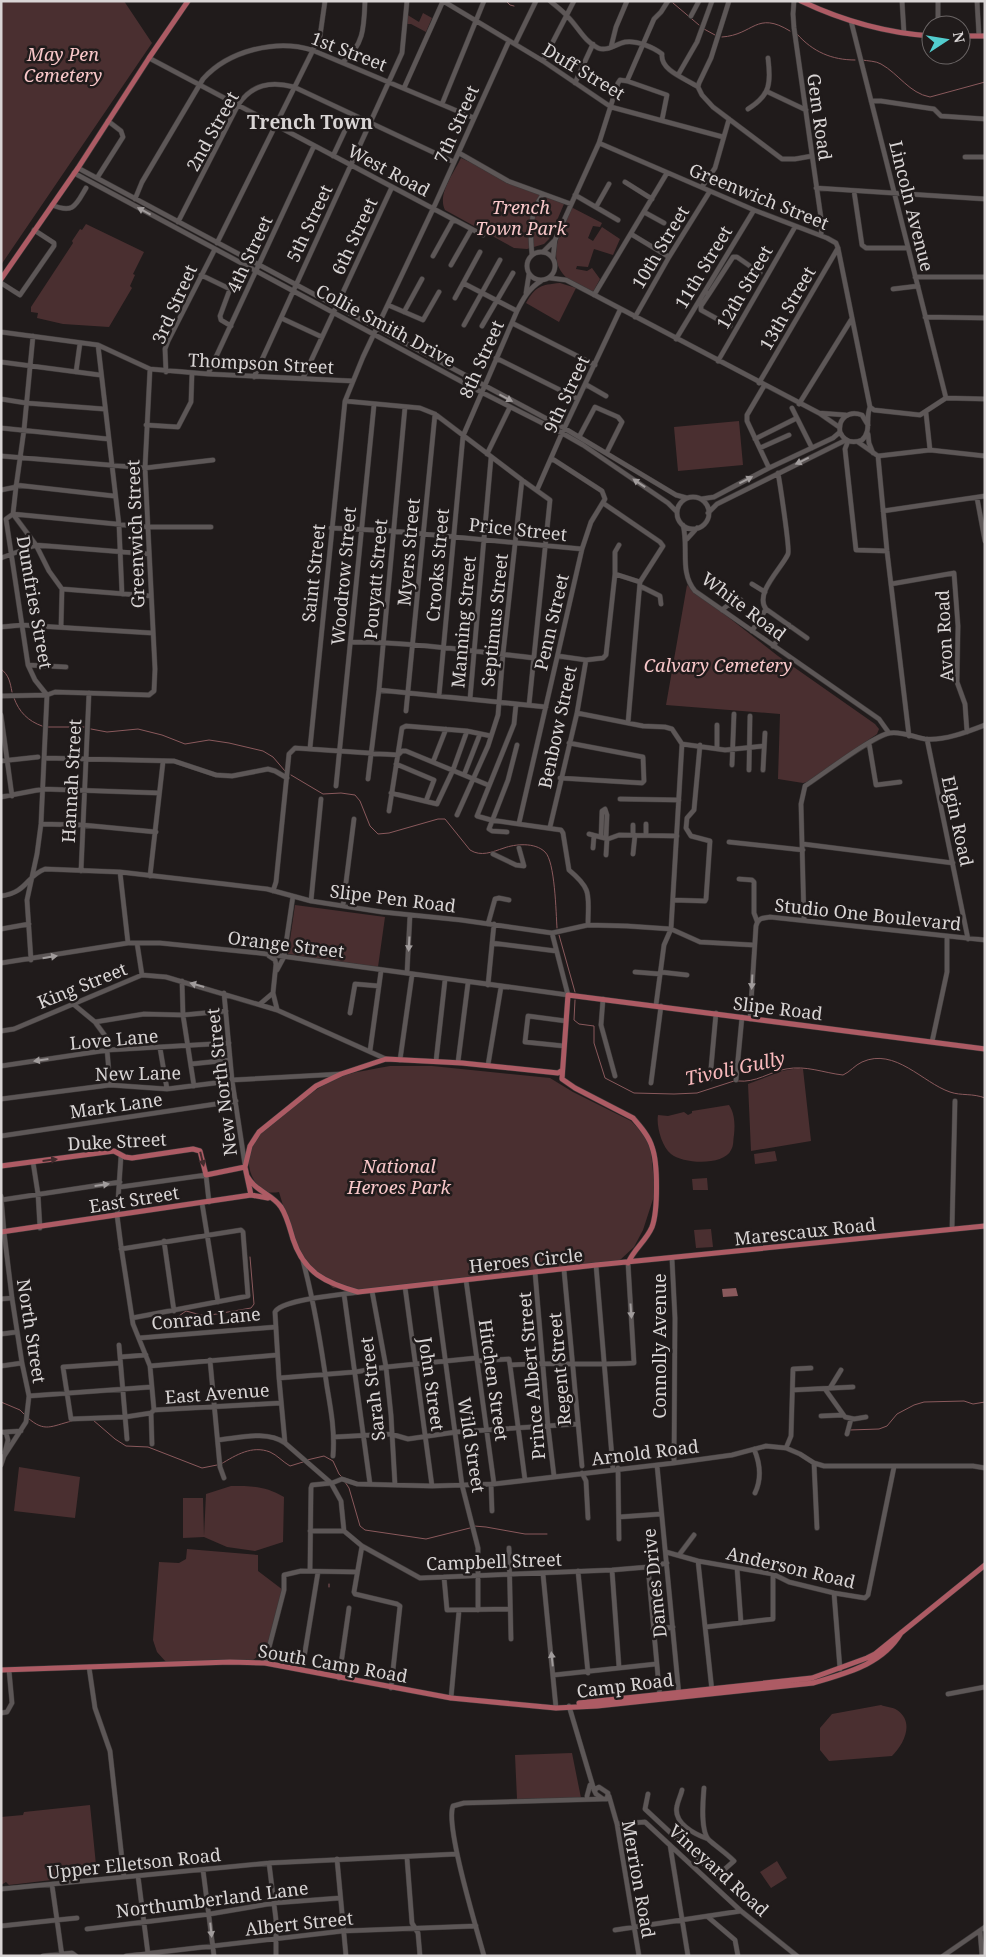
<svg xmlns="http://www.w3.org/2000/svg" width="986" height="1957" font-family="'Noto Serif',serif">
	<style>
		.green { fill: #4a2f30 }
		.water { fill: #89595c }
		.lines { fill: none; stroke-linecap: round; stroke-linejoin: round }
		.stream { stroke: #89595c; stroke-width: 1 }
		.minor-casing { stroke: #3c3838; stroke-width: 5.5 }
		.major-casing { stroke: #3c3838; stroke-width: 6 }
		.minor { stroke: #5d5757; stroke-width: 4.5 }
		.major { stroke: #ad5b64; stroke-width: 5 }
		.oneway { fill: #a19c9c }
		.oneway2 { fill: #432b2d }
		.labels { text-anchor: middle; dominant-baseline: central; stroke-width: 5; stroke-linejoin: round; paint-order: stroke }
		.street-label { font-size: 18px; fill: #d9d5d5; stroke: #201b1b }
		.park-label { font-size: 18px; font-style: italic; fill: #f8c7c9; stroke: #201b1b }
		.neighbourhood-label { font-size: 19px; font-weight: bold; fill: #d9d5d5; stroke: #201b1b }
		.water-label { font-size: 19px; font-style: italic; fill: #f9b9bc; stroke: #201b1b }
	</style>
	<rect width="100%" height="100%" fill="#201b1b"/>
	<path class="green" d="M1,1H124L152,43L1,265Z
		M423,13L432,18L426,32L411,24H405L406,14L419,22Z
		M461,158L564,204L549,239L544,244L527,249L514,248L445,210C437,194 454,173 461,158Z
		M571,207L602,223L600,227L593,226L588,238L593,241L602,227L620,239L613,255L594,249L588,267L577,266L576,269L587,271L592,268L600,279L593,292C585,288 574,285 568,279C544,259 562,229 571,207Z
		M86,224L144,252L133,274L135,275L130,286L132,288L109,327L63,324L37,318L38,313L31,312V307L73,243L72,241L80,229L82,230Z
		M560,283L576,288L559,322L526,303C536,286 540,285 560,283Z
		M739,421L743,465L678,471L674,427Z
		M687,585L778,656L875,724L879,729L877,734L807,782L803,783L778,779L780,714L666,705Z
		M295,905L385,917L378,967L288,954Z
		M390,1066H432L550,1078L573,1092L631,1121L637,1127L646,1138L651,1151L655,1193L643,1230L634,1247L620,1260L546,1271L372,1290L333,1288L305,1261L294,1242L279,1192C268,1194 260,1191 254,1180C248,1170 247,1157 252,1147C262,1124 321,1083 345,1075C359,1071 375,1069 390,1066Z
		M798,1068L803,1069L811,1141L751,1151L748,1084L782,1071Z
		M729,1105C735,1114 735,1125 734,1135C733,1139 734,1146 731,1150C724,1166 683,1164 671,1154C662,1147 656,1126 658,1115L668,1116L684,1112L688,1115L692,1113V1111Z
		M775,1151L777,1161L755,1164L754,1154Z
		M707,1178L708,1190H693L692,1179Z
		M711,1229L713,1247L696,1248L694,1230Z
		M19,1467L80,1477L75,1518L14,1511Z
		M231,1486C253,1486 265,1486 284,1497L283,1542L255,1551L227,1547L204,1537L183,1538V1498H203L204,1536L206,1494Z
		M187,1549L258,1555V1571L283,1590L266,1656L257,1657L253,1660L166,1662L157,1652L153,1640L159,1562L179,1563L186,1559Z
		M881,1705C886,1707 893,1707 897,1710C915,1722 904,1744 892,1756L829,1761L820,1750V1728L832,1714Z
		M572,1753L581,1798L517,1799L515,1755Z
		M90,1805L96,1865H93L94,1875L9,1885L6,1882L1,1885V1817L23,1815L24,1812Z
		M777,1861L787,1878L771,1888L760,1872Z"/>
	<path class="water" d="M736,1288L738,1296L723,1297L722,1289Z"/>
	<g class="lines">
		<path class="stream" d="M506,1L510,5L514,6
			M673,3L699,25
			M704,29L715,35
			M797,34C813,52 832,60 855,60
			M722,37C754,35 756,10 790,31
			M862,60C868,61 876,61 881,64C899,74 909,93 930,97L985,82
			M1,669C9,675 10,682 12,692
			M14,698C19,712 28,721 42,726
			M48,727H84
			M91,729L107,732L138,729L162,735L185,744L209,740L229,743L263,751L273,757L285,771
			M291,775L323,794L341,793L355,795L360,801L370,826L378,834L389,833L438,819H445L470,850C481,857 492,852 504,848C515,844 535,842 545,852C555,861 556,913 557,928
			M559,935L575,992
			M575,1000L574,1020L579,1024L594,1026V1043L605,1078L634,1093L674,1094L697,1093L734,1081
			M738,1081C756,1083 769,1072 786,1069C806,1065 824,1073 843,1075C850,1072 855,1065 862,1062C895,1047 923,1083 950,1092C961,1096 973,1093 985,1098
			M154,1315C170,1327 171,1321 186,1311L205,1316L251,1308L254,1304L250,1257
			M1,1402L20,1410L25,1415
			M28,1418C45,1433 51,1426 72,1421
			M93,1420L115,1439L126,1446L148,1447L202,1468L217,1465
			M850,1430L879,1429L887,1426L897,1414L914,1405L924,1402L964,1401L973,1404L985,1402
			M307,1460L324,1456L333,1461L339,1474L343,1478
			M221,1464C236,1455 252,1445 270,1452C277,1455 283,1462 290,1466L303,1462
			M345,1482L349,1488L360,1526L365,1530L426,1539L470,1528
			M474,1526L486,1527L525,1534H547
			M329,1584V1587"/>
		<defs>
			<path id="minor" d="M443,1L543,61L611,107L723,137
				M550,1C556,6 563,11 568,17C578,27 585,42 598,48C607,52 616,44 625,42C636,40 653,47 662,54C660,71 687,79 698,87
				M729,1L711,58L699,83L698,87L702,95L713,107L782,159H795L812,156
				M794,1L793,14L794,28L822,225L821,235
				M902,1L904,33
				M938,1V25
				M977,1L979,36
				M691,16L699,1
				M851,21L946,398
				M515,44L536,1
				M611,47L616,27L627,1
				M149,58L483,235
				M543,61L574,1
				M343,62C364,45 364,27 365,1
				M678,75L697,42L712,1
				M627,81L667,95L662,120
				M575,83L593,44
				M404,88L443,1
				M768,92L806,110
				M871,101H881L934,109L941,116L985,119
				M442,104L484,1
				M748,109C771,95 771,82 768,58
				M599,143L754,210L827,238L836,243L838,248L870,407
				M459,153L508,181L571,204
				M333,156L349,122
				M965,157H985
				M78,168L564,428L676,495L687,498
				M74,173L481,392L562,433L583,445L668,503L677,512
				M97,178L123,137L121,131L108,121
				M625,182L652,199
				M702,187L715,168L729,119
				M816,188L985,199
				M854,191L862,245L866,248H908
				M575,195L618,220
				M135,199L142,182L203,79C229,50 277,39 312,50L474,118
				M52,205C74,214 76,205 86,188
				M596,207L609,184
				M644,212L664,223
				M178,222L238,105C252,84 271,81 294,87L454,162
				M631,234L669,257
				M217,243L320,36L325,1
				M527 266a14 14 0 1 1 28 0a14 14 0 1 1-28 0Z
				M543,252L554,241
				M532,255C530,232 529,214 543,194
				M433,256L453,220
				M553,258L555,240L599,143L618,83L620,80L627,81L654,19L661,12L668,1
				M451,265L471,230
				M201,275L230,289L220,316L221,320L231,326
				M915,277H985
				M550,278L566,280L819,413
				M1,283L20,295L54,246V243L34,230
				M463,283L517,311
				M893,289L918,286
				M705,292L709,294L733,257H737L760,273
				M526,293L529,274
				M709,294L701,306V310L730,326
				M594,295L667,173
				M455,298L480,252
				M388,305L423,320L439,292
				M404,312L422,279
				M635,317L669,257L710,191
				M925,317L985,318
				M281,318L322,337
				M512,323L595,365
				M464,325L500,260
				M482,326L513,273
				M1,332L98,345L150,369L208,374L353,381
				M676,339L754,210
				M98,345L119,525L122,594
				M496,358L578,399
				M718,361L795,227
				M1,362L100,375
				M76,372L80,343
				M166,372L165,349L168,341L215,249
				M208,374L314,146
				M254,377L402,53L407,1
				M303,378L392,187
				M759,383L838,248
				M585,384L606,396
				M764,386L747,415V421L769,468
				M1,399L26,403L104,409
				M345,401L420,408L435,414L522,480L550,500L529,705
				M799,404L851,320
				M870,407L874,410L920,415L946,398L985,399
				M792,408L812,448
				M926,413L930,450
				M146,425L178,427L191,402L192,373
				M868,425L862,415C849,410 838,418 840,432C844,441 852,444 862,440C872,431 865,419 870,407
				M839,427L819,413L846,415
				M1,428L108,439
				M868,434L869,443L873,453
				M579,437L595,407L618,417L622,422L607,452
				M755,439L797,418
				M848,441L845,449L856,550L887,551
				M858,442L878,456
				M760,448L789,435
				M487,454L510,407
				M1,456L145,468L213,460
				M878,456L887,551L909,736
				M878,456L930,450L985,456
				M778,473C780,484 790,549 788,554C782,568 754,593 766,609L807,638
				M16,485L114,496
				M16,487L24,430L33,336
				M1,490L16,487L13,514L36,545L49,571L62,589L151,596
				M537,490L562,433L620,310
				M677 513a16 16 0 1 1 32 0a16 16 0 1 1-32 0Z
				M977,498L985,541
				M701,499L714,497L769,468L833,438L840,432
				M603,503L660,542L663,546L640,582L628,723
				M883,511L985,496
				M708,513L717,504L846,440
				M683,525C689,547 679,572 695,591L879,719L889,733
				M331,528L393,531L582,549
				M687,539L697,528
				M1,558L36,545L149,554
				M615,574L640,582
				M752,584L765,592
				M891,584L954,573L958,626L957,682L965,704L967,732
				M640,586L660,596L661,604
				M722,610L728,605L735,606L741,600
				M1,627L22,625L152,633
				M61,627L62,589
				M752,631L766,609
				M351,642C412,642 474,651 534,658
				M773,646L789,625
				M586,660L603,658L606,655L615,574V552L619,545
				M28,665L66,667
				M379,690L546,707
				M1,696L47,695L55,692L149,695L154,691L155,669L145,468L150,369
				M439,696L463,436L517,311C523,299 529,288 541,281
				M470,699L491,458
				M516,704L514,724L477,816L491,820L561,830L563,833L569,870C593,890 588,895 588,925
				M406,711L435,414
				M577,713L643,726L665,727L672,729L682,744
				M1,715L12,796
				M717,725V748
				M927,739L968,939
				M869,743L876,785L900,782
				M310,748L345,401L363,357L433,209L509,41
				M45,758L174,761L216,775L232,776L268,769L275,771L287,778
				M1,761L38,757
				M433,762L446,729
				M396,764L434,780L426,801
				M732,765L734,714
				M749,770L750,716
				M763,770L765,733
				M464,775L480,734
				M560,778L642,783L644,781L643,757L569,743
				M368,779L379,690L405,407
				M336,786L374,405
				M391,793L437,804L453,770L467,731
				M1,797L43,789L159,793
				M620,799L679,800
				M389,811L402,728L406,726L467,731L491,736
				M457,815L488,746L498,715L503,654L522,480
				M519,823L582,549L591,522L605,499L602,491L551,458
				M41,824L83,825L156,832
				M550,827L577,713L586,660L558,656
				M507,832L492,831L489,829L508,780L517,745
				M589,834L608,839L619,835L677,836
				M633,835V825
				M646,835V824
				M601,837L602,811L605,809L607,815L606,838
				M729,842L803,850
				M803,844L953,863
				M593,848L594,836
				M493,854L516,865L524,866L519,848
				M633,854L635,835
				M606,855L607,839
				M81,871L89,693
				M120,872L128,943
				M150,876L163,762
				M739,879L752,880L754,882V913L757,921
				M273,891L276,882L289,754L295,748L398,755L402,751H406L488,785
				M1,896C28,892 26,876 45,869L120,872L225,884L267,889L311,901L382,912L461,920L552,933L588,925L627,926L671,929L700,942L753,945
				M673,900L705,901L706,899L710,841L691,836L686,828L687,818L694,810L700,745
				M311,901L321,799
				M343,906L354,819
				M804,920L801,804L805,786C822,775 874,735 890,733C901,731 914,737 925,739C944,741 967,732 985,725
				M488,924L495,899L499,898L509,900
				M1,929L29,924
				M137,943L142,975
				M492,943L556,951
				M269,956L275,960L276,964L273,993L277,1009
				M31,960L27,900L37,854L41,824L47,695L35,680L28,665L6,519L13,514L147,527H211
				M1,963L128,943H160L259,953L568,995L552,933
				M277,970L284,957L293,896
				M635,972L660,974
				M660,972L687,975
				M407,973L410,915
				M182,981L183,1015L194,1086
				M488,985L494,924
				M224,993L232,1080L245,1165
				M603,999L601,1025L615,1076
				M72,1003L95,1022L106,1037L110,1085
				M260,1004L273,993
				M656,1005L664,945L671,929L682,744L725,750L764,746
				M350,1013L355,984L379,986
				M750,1019L756,926C758,918 762,918 770,917L985,940
				M95,1022L144,1014L183,1015L226,1011
				M1,1031L14,1029L142,975L166,977L277,1010L386,1059
				M932,1042L947,972V937
				M564,1046L525,1042L528,1016L566,1021
				M160,1048L167,1089
				M370,1051L381,971
				M400,1060L412,975
				M436,1061L445,980
				M458,1062L468,983
				M191,1064L230,1060
				M488,1065L501,987
				M1,1066L108,1050L229,1043
				M710,1079L716,1013
				M232,1080L341,1074
				M736,1080L742,1017
				M651,1083L661,1006
				M1,1099L110,1085L167,1089L215,1083
				M1,1136L236,1101
				M121,1156L117,1215L121,1246L133,1324L150,1366L154,1410
				M33,1162L38,1194L40,1228
				M120,1187L206,1175L209,1202
				M1,1196L4,1232L12,1298L22,1363L29,1396L26,1422L4,1456L1,1465
				M1,1200L120,1182
				M202,1203L218,1302
				M952,1229L955,1101
				M164,1241L174,1311
				M121,1249L241,1230L243,1232L248,1296L132,1318
				M672,1259L675,1318L674,1463
				M303,1261C314,1302 321,1344 327,1387C331,1410 335,1432 333,1456
				M596,1265L613,1469
				M564,1270L582,1466
				M535,1272L548,1426L554,1476
				M466,1280L494,1484
				M435,1283L462,1485L478,1548V1610
				M405,1287L432,1486
				M372,1291L386,1367L391,1415L395,1485
				M358,1292C342,1295 282,1299 275,1312L279,1378L285,1443L331,1483L341,1501L344,1531L362,1546L420,1578L612,1570L648,1567L667,1563
				M344,1294L370,1484
				M1,1299L12,1298
				M1,1334L17,1332
				M139,1338L276,1327
				M119,1345L127,1439
				M120,1357L146,1355
				M210,1360L220,1467L224,1478
				M477,1361L509,1359L510,1365C552,1362 593,1366 634,1363L628,1263
				M120,1363L63,1367L71,1419L125,1417L151,1413
				M510,1365L525,1480
				M1,1366L22,1363
				M150,1366L277,1355
				M279,1378L355,1372L386,1367L476,1358
				M830,1388L841,1370
				M825,1389L845,1417L854,1419L866,1417
				M793,1390L853,1387
				M29,1396L151,1387
				M154,1410L281,1403
				M821,1416L843,1415
				M3,1432L6,1433L8,1440L5,1452
				M5,1432L21,1431
				M847,1434L851,1419
				M334,1437L391,1434L408,1439L456,1432L577,1424
				M218,1440C239,1438 267,1430 285,1443
				M152,1444L151,1413L153,1411
				M786,1448L791,1436L793,1369L811,1368
				M754,1449C760,1463 762,1478 755,1493
				M814,1463L817,1528
				M657,1465L679,1695
				M618,1468L619,1539
				M582,1473L586,1481L588,1518
				M491,1484L492,1511
				M619,1517L661,1514
				M310,1531H344
				M362,1546L354,1592L355,1594L397,1604L400,1606L391,1688
				M509,1548L511,1639
				M666,1552L698,1561L773,1574L789,1582L834,1593L865,1598L868,1595L894,1467
				M679,1555L694,1535
				M698,1561L712,1691
				M648,1567L660,1698
				M737,1568L741,1623
				M612,1570L619,1667
				M310,1571L311,1488L312,1485L332,1483L342,1479L357,1484L432,1486L494,1484L674,1463L732,1455L766,1446L786,1448L800,1454L814,1463L824,1466H973L985,1468
				M578,1571L588,1673
				M543,1574L556,1708
				M444,1577L447,1610L510,1609
				M834,1593L840,1669
				M706,1627L773,1619V1574
				M653,1629L673,1627
				M265,1663L284,1590V1575L301,1571L357,1572
				M89,1667L95,1708L110,1751L124,1877
				M302,1670L318,1572
				M554,1675L656,1664
				M339,1678L349,1608
				M948,1694L985,1687
				M451,1698L459,1611
				M569,1706L594,1790
				M1,1713L7,1712L12,1703L9,1670
				M599,1787L608,1793L607,1799H603L596,1794L594,1790Z
				M682,1790C681,1795 678,1800 677,1806C673,1823 694,1834 708,1839
				M648,1794L645,1809L717,1876L734,1861C726,1853 717,1847 709,1840C700,1831 703,1800 704,1788
				M587,1796L590,1785
				M609,1796L617,1824L639,1956
				M617,1824L645,1822L741,1911L797,1956
				M670,1845L688,1956
				M407,1858L412,1923L418,1933L420,1956
				M337,1859L346,1956
				M269,1863L276,1920V1956
				M203,1870L214,1956
				M138,1876L148,1954
				M1,1889L269,1863L457,1854
				M708,1917L735,1940L738,1956
				M1,1926L57,1920L52,1885
				M87,1929L210,1914L274,1903L340,1898
				M615,1930L741,1911
				M980,1931L982,1956
				M43,1956L72,1953L76,1956
				M62,1956L57,1920L77,1918
				M126,1956L343,1931L476,1926
				M484,1956C477,1930 445,1826 453,1806L464,1803L603,1799
				M943,1956L985,1927"/>
			<path id="major" d="M801,1C841,20 887,33 931,36
				M961,36H985
				M1,279L78,168L149,58L188,1
				M1,1166L114,1151L125,1157L132,1158L193,1149L200,1151L206,1175L245,1167
				M247,1176C255,1191 272,1194 281,1207C287,1216 290,1229 293,1239C304,1273 326,1283 358,1292L596,1265L985,1226
				M251,1195L245,1167L250,1146L259,1132L316,1086L341,1074L386,1059L462,1063L558,1073L561,1071
				M1,1232L251,1195L268,1198
				M628,1263C634,1249 646,1241 652,1227C658,1211 658,1163 652,1147C649,1136 640,1126 633,1118L575,1088L562,1079L568,995L985,1049
				M1,1670L230,1662L265,1663L451,1698L556,1708L597,1706L813,1683C846,1673 882,1665 901,1633
				M579,1703L812,1678L867,1658L875,1654L985,1565"/>
		</defs>
		<use href="#minor" class="minor-casing"/>
		<use href="#major" class="major-casing"/>
		<use href="#minor" class="minor"/>
		<use href="#major" class="major"/>
	</g>
	<defs><path id="oneway-solid" d="M-6-.8H1V-3.2L6.5 0L1 3.2V.8H-6Z" transform="scale(1.25)"/></defs>
	<g class="oneway">
		<use href="#oneway-solid" transform="translate(144 211) rotate(-152)"/>
		<use href="#oneway-solid" transform="translate(506 398) rotate(28)"/>
		<use href="#oneway-solid" transform="translate(802 461) rotate(154)"/>
		<use href="#oneway-solid" transform="translate(746 480) rotate(-27)"/>
		<use href="#oneway-solid" transform="translate(639 483) rotate(-146)"/>
		<use href="#oneway-solid" transform="translate(409 944) rotate(93)"/>
		<use href="#oneway-solid" transform="translate(50 957) rotate(-9)"/>
		<use href="#oneway-solid" transform="translate(752 982) rotate(93)"/>
		<use href="#oneway-solid" transform="translate(197 985) rotate(-164)"/>
		<use href="#oneway-solid" transform="translate(41 1060) rotate(172)"/>
		<use href="#oneway-solid" transform="translate(102 1185) rotate(-8)"/>
		<use href="#oneway-solid" transform="translate(631 1311) rotate(86)"/>
		<use href="#oneway-solid" transform="translate(552 1659) rotate(-96)"/>
		<use href="#oneway-solid" transform="translate(211 1930) rotate(84)"/>
	</g>
	<g class="oneway2">
		<use href="#oneway-solid" transform="translate(202 1159) rotate(76)"/>
		<use href="#oneway-solid" transform="translate(50 1160) rotate(-7)"/>
	</g>
	<g class="labels">
		<g class="street-label">
			<text transform="translate(349 51) rotate(21)">1st Street</text>
			<text transform="translate(584 71) rotate(31)">Duff Street</text>
			<text transform="translate(820 117) rotate(82)">Gem Road</text>
			<text transform="translate(456 124) rotate(-66)">7th Street</text>
			<text transform="translate(212 131) rotate(-61)">2nd Street</text>
			<text transform="translate(389 170) rotate(28)">West Road</text>
			<text transform="translate(759 196) rotate(22)">Greenwich Street</text>
			<text transform="translate(912 206) rotate(76)">Lincoln Avenue</text>
			<text transform="translate(309 223) rotate(-65)">5th Street</text>
			<text transform="translate(354 236) rotate(-65)">6th Street</text>
			<text transform="translate(660 247) rotate(-59)">10th Street</text>
			<text transform="translate(249 254) rotate(-65)">4th Street</text>
			<text transform="translate(703 267) rotate(-59)">11th Street</text>
			<text transform="translate(744 287) rotate(-60)">12th Street</text>
			<text transform="translate(174 304) rotate(-66)">3rd Street</text>
			<text transform="translate(787 308) rotate(-60)">13th Street</text>
			<text transform="translate(386 325) rotate(28)">Collie Smith Drive</text>
			<text transform="translate(481 359) rotate(-66)">8th Street</text>
			<text transform="translate(261 363) rotate(3)">Thompson Street</text>
			<text transform="translate(566 394) rotate(-65)">9th Street</text>
			<text transform="translate(518 529) rotate(6)">Price Street</text>
			<text transform="translate(135 534) rotate(-92)">Greenwich Street</text>
			<text transform="translate(408 552) rotate(-85)">Myers Street</text>
			<text transform="translate(437 565) rotate(-85)">Crooks Street</text>
			<text transform="translate(313 573) rotate(-84)">Saint Street</text>
			<text transform="translate(343 576) rotate(-85)">Woodrow Street</text>
			<text transform="translate(375 579) rotate(-85)">Pouyatt Street</text>
			<text transform="translate(35 602) rotate(80)">Dumfries Street</text>
			<text transform="translate(744 606) rotate(37)">White Road</text>
			<text transform="translate(494 620) rotate(-84)">Septimus Street</text>
			<text transform="translate(463 622) rotate(-85)">Manning Street</text>
			<text transform="translate(551 622) rotate(-77)">Penn Street</text>
			<text transform="translate(944 636) rotate(-93)">Avon Road</text>
			<text transform="translate(557 727) rotate(-78)">Benbow Street</text>
			<text transform="translate(71 781) rotate(-87)">Hannah Street</text>
			<text transform="translate(958 821) rotate(78)">Elgin Road</text>
			<text transform="translate(393 898) rotate(7)">Slipe Pen Road</text>
			<text transform="translate(868 914) rotate(6)">Studio One Boulevard</text>
			<text transform="translate(286 944) rotate(7)">Orange Street</text>
			<text transform="translate(82 985) rotate(-22)">King Street</text>
			<text transform="translate(778 1008) rotate(7)">Slipe Road</text>
			<text transform="translate(114 1039) rotate(-5)">Love Lane</text>
			<text transform="translate(138 1073) rotate(-1)">New Lane</text>
			<text transform="translate(221 1082) rotate(-97)">New North Street</text>
			<text transform="translate(116 1105) rotate(-8)">Mark Lane</text>
			<text transform="translate(117 1141) rotate(-3)">Duke Street</text>
			<text transform="translate(134 1199) rotate(-9)">East Street</text>
			<text transform="translate(805 1231) rotate(-6)">Marescaux Road</text>
			<text transform="translate(526 1260) rotate(-6)">Heroes Circle</text>
			<text transform="translate(206 1318) rotate(-5)">Conrad Lane</text>
			<text transform="translate(32 1331) rotate(81)">North Street</text>
			<text transform="translate(659 1346) rotate(-90)">Connolly Avenue</text>
			<text transform="translate(559 1369) rotate(-95)">Regent Street</text>
			<text transform="translate(531 1376) rotate(-95)">Prince Albert Street</text>
			<text transform="translate(494 1380) rotate(82)">Hitchen Street</text>
			<text transform="translate(432 1384) rotate(82)">John Street</text>
			<text transform="translate(372 1389) rotate(-97)">Sarah Street</text>
			<text transform="translate(217 1393) rotate(-4)">East Avenue</text>
			<text transform="translate(472 1445) rotate(81)">Wild Street</text>
			<text transform="translate(645 1452) rotate(-7)">Arnold Road</text>
			<text transform="translate(494 1561) rotate(-2)">Campbell Street</text>
			<text transform="translate(791 1567) rotate(13)">Anderson Road</text>
			<text transform="translate(654 1583) rotate(-96)">Dames Drive</text>
			<text transform="translate(333 1663) rotate(10)">South Camp Road</text>
			<text transform="translate(625 1685) rotate(-7)">Camp Road</text>
			<text transform="translate(134 1863) rotate(-6)">Upper Elletson Road</text>
			<text transform="translate(719 1870) rotate(42)">Vineyard Road</text>
			<text transform="translate(639 1879) rotate(80)">Merrion Road</text>
			<text transform="translate(212 1899) rotate(-7)">Northumberland Lane</text>
			<text transform="translate(299 1923) rotate(-6)">Albert Street</text>
		</g>
		<g class="park-label">
			<text x="63" y="54">May Pen<tspan x="63" dy="21">Cemetery</tspan></text>
			<text x="521" y="207">Trench<tspan x="521" dy="21">Town Park</tspan></text>
			<text x="718" y="665">Calvary Cemetery</text>
			<text x="399" y="1166">National<tspan x="399" dy="21">Heroes Park</tspan></text>
		</g>
		<g class="neighbourhood-label">
			<text x="310" y="122">Trench Town</text>
		</g>
		<g class="water-label">
			<text transform="translate(735 1068) rotate(-12)">Tivoli Gully</text>
		</g>
	</g>
	<rect width="986" height="1957" fill="none" stroke="#d9d5d5" stroke-width="5"/>
	<g transform="translate(946 40) rotate(78)"><circle r="24" fill="#201b1b" stroke="#6a6565"/>
	<path d="M0-4L9 19L0 12L-9 19Z" fill="#52cdce"/>
	<text y="-8" font-size="14" font-weight="bold" text-anchor="middle" fill="#d9d5d5">N</text>
	</g>
</svg>
